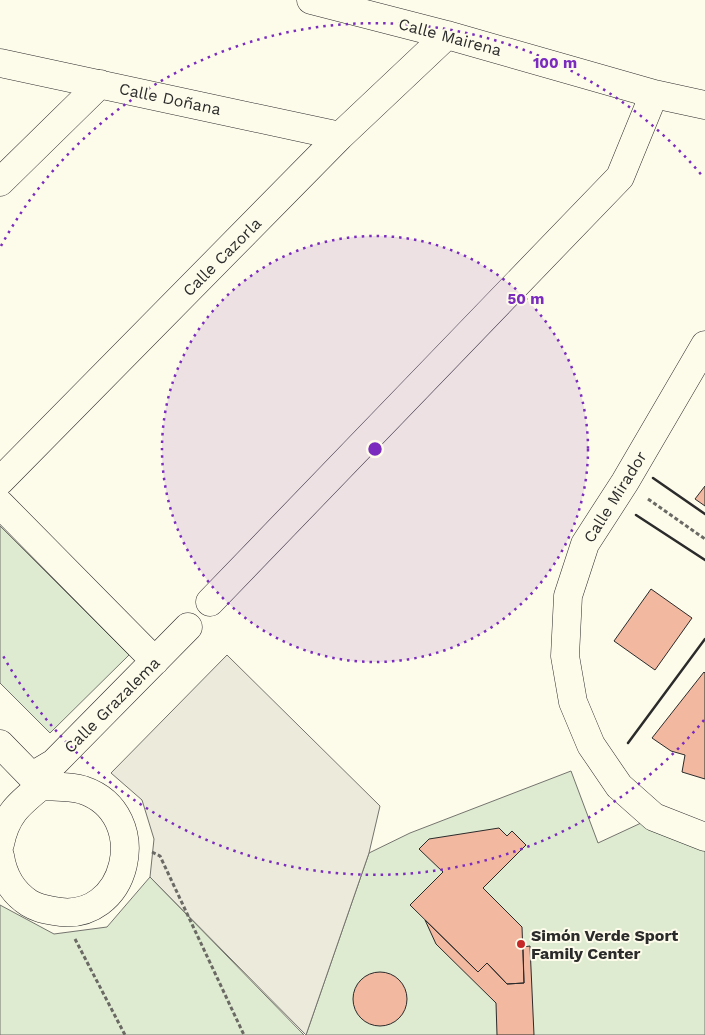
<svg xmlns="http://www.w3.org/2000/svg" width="705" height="1035" font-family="'Work Sans',sans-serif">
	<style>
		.green { fill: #deebd1; stroke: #74746e }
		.parking { fill: #eceadb; stroke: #74746e }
		.building { fill: #f2b8a0; stroke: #2b2b2b }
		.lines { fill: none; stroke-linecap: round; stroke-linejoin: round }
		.minor-casing { stroke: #2b2b2b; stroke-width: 29 }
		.path { stroke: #6a6964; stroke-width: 3; stroke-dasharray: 4 2.5; stroke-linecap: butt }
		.minor { stroke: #fdfbea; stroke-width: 28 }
		.wall { stroke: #2b2b2b; stroke-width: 2.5 }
		.ring { fill: none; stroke: #7b2cbf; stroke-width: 2.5; stroke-dasharray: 2.5 5 }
		.poi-dot { fill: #c62828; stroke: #fdfbea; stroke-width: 2 }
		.labels { text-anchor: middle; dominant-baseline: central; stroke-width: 4; stroke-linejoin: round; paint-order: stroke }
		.street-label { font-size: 16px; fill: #2b2b2b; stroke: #fdfbea }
		.poi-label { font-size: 16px; font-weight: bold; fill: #2b2b2b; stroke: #fdfbea; text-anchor: start }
		.centre { fill: #7b2cbf; stroke: #fdfbea; stroke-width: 2.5 }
		.ring-label { font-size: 15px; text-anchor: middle; font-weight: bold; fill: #7b2cbf; stroke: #fdfbea; stroke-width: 4; stroke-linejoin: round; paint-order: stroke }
	</style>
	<rect width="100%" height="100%" fill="#fdfbea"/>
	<path class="green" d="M0,526L129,655L50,733L0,683Z
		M571,771L598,843L654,817L705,837V1035H306L369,853L410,833Z
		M150,877L304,1035H0V905L54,934L107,927Z"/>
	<path class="parking" d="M227,655L380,806L369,853L306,1035L150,877L154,839L142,800L111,773Z"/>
	<path class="building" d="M705,486V506L695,499Z
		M651,589L692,618L655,670L614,641Z
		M704,672L705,673V779L682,772L685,755L671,751L652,738Z
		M499,828L507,836L512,831L526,845L483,888L522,927L524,983L507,984L487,963L478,972L410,905L443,872L419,849L429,839Z
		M425,920L478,972L487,963L507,984L524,983L523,947L530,946L534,1035H497L496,1003L436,944Z
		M353 999a27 27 0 1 1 54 0a27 27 0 1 1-54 0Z"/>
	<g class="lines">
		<defs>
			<path id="minor" d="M311,0L447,35L654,94L705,105
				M0,63L340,136
				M0,182L100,84
				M705,345L625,482L585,544L568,596L565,656L573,702L591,745L619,786L654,817L705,837
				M0,481L340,136L447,35
				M0,504L155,661
				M210,602L620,177L654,94
				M0,744L41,786
				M32,776L54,763L188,627
				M0,844C6,814 19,804 41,786C54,787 70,786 83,790C154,814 128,926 54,911C44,909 37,908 29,903C12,892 3,875 0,856"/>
		</defs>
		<use href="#minor" class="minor-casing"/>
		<path class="path" d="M648,499L705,539
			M152,852L160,856L244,1035
			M75,939L125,1035"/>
		<use href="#minor" class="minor"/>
		<path class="wall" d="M653,478L705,514
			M636,515L705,560
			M628,743L705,639"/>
	</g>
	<circle cx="375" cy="449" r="213" fill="#7b2cbf" fill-opacity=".12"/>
	<g class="ring">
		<circle cx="375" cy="449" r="213"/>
		<path d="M704 720A426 426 0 0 1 1 652M1 246A426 426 0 0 1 704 178"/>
	</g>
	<circle class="poi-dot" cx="521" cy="944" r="5"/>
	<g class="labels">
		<g class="street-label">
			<text transform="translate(450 37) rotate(15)">Calle Mairena</text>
			<text transform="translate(170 99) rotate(12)">Calle Doñana</text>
			<text transform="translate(222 257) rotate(-45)">Calle Cazorla</text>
			<text transform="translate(615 497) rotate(-58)">Calle Mirador</text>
			<text transform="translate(112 705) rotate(-45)">Calle Grazalema</text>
		</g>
		<g class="poi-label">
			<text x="531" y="935">Simón Verde Sport<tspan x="531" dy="18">Family Center</tspan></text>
		</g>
	</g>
	<circle cx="375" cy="449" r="8" class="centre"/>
	<g class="ring-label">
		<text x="555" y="68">100 m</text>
		<text x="526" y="304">50 m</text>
	</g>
</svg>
